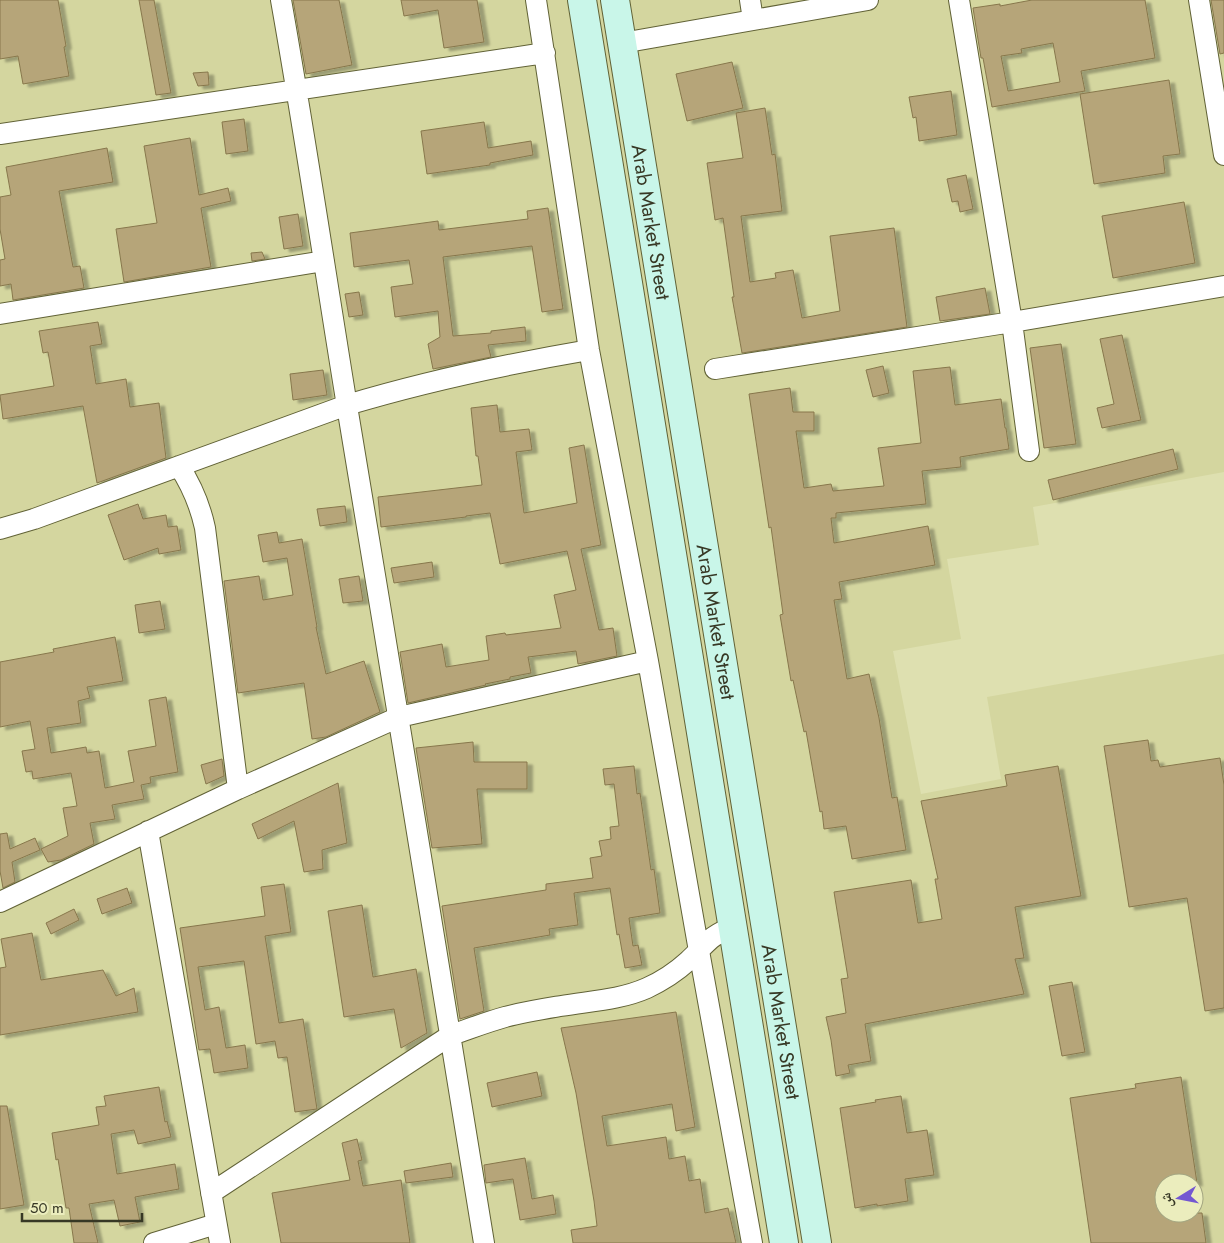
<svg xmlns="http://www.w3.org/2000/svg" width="1224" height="1243" font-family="Jost,'Noto Naskh Arabic',sans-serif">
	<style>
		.built { fill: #d4d69f; fill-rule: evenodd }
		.building { fill: #b6a579; stroke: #87774c; fill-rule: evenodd; filter: url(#shadow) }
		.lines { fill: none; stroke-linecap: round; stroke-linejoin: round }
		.street-casing { stroke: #616236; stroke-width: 22 }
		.secondary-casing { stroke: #616236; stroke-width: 30 }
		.street { stroke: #fff; stroke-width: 20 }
		.secondary { stroke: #c9f6e9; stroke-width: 28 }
		.labels { text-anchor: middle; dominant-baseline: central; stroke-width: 4.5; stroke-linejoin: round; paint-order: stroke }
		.street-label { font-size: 20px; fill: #373825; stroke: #ebedbd }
	</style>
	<defs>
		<filter id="shadow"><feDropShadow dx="5.5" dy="3" stdDeviation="1" flood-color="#0004"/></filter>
	</defs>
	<rect width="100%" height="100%" fill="#dee0b0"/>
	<path class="built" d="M0,0H1224V472L1033,507L1039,545L947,559L961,639L893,651L921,794L1001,779L987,697L1224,654V1243H0ZM1164,1183H1194V1213H1164Z"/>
	<path class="building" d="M0,0H58L66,46L64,47L69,76L23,84L18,56L0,59Z
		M139,0H154L171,93L156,95Z
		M293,0H339L352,65L306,74Z
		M401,0H477L484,42L444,48L438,10L404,16Z
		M1032,0H1145L1155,58L1081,71L1085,91L992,107L983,58H981L973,8L1000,4V6ZM1053,43L1060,82L1008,91L1001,56L1022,53L1021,49Z
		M1211,0H1224V53L1220,54Z
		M732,62L743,108L687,121L676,74Z
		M208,72L209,85L198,86L193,73Z
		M1169,80L1180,154L1163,156L1165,173L1094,184L1080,94Z
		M951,91L957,135L919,141L916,117L913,118L909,97Z
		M765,108L772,155L775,154L782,211L741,216L750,282L776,278L775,273L793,270L802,318L840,311L830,236L894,228L907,327L742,353L732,297H734L723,218L715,220L707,163L743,158L736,113Z
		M244,119L248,151L226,154L222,122Z
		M484,122L488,148L531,141L533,155L490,163V165L427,174L421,131Z
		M190,138L199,195L228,188L231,201L201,208L211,267L124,282L116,229L157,223L144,146Z
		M107,148L113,182L59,191L73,267L80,266L84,288L13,300L11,284L0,286V260L5,259L0,229V197L11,195L6,167Z
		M966,175L973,209L960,212L958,201L952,202L947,179Z
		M1184,202L1195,263L1113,278L1102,216Z
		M548,208L563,309L542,312L532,246L443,257L453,336L491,333V331L525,327L526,341L488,345L491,357L433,369L428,344L440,337L438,311L395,317L391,287L413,284L409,260L354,267L350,233L438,221L439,230L528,219L527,211Z
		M298,214L303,246L284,249L279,217Z
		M262,252L265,259L252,261L251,253Z
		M985,288L990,314L940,321L936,297Z
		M359,292L363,315L349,317L345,294Z
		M98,322L102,344L90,346L96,384L126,379L130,407L159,403L166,458L97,483L83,406L3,419L0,395L54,386L48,352L43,353L39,331Z
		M1122,335L1141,420L1102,428L1097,408L1114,404L1100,339Z
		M1061,344L1076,444L1044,448L1030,348Z
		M883,366L889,393L873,397L866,370Z
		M950,367L955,405L1001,399L1005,428H1006L1009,449L960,457L961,467L922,471L926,504L836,513V518H831L834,543L928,526L935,565L839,582L842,599L834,600L847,679L869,674L879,718L892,798L897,797L906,850L852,859L846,826L824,829L822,811L820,812L806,731L804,732L793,680L791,681L780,615L783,614L771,527L769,528L749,394L790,388L793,412H814V431H796L804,488L831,484L833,491L884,486L878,448L921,443L913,371Z
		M323,370L327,395L293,400L290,374Z
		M497,405L500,432L529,429L532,450L516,452L524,513L577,503L569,448L584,445L593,500L601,545L581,549L599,630L613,628L617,656L578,664L576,651L528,657L531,673L510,677V679L485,684L486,685L408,703L400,652L442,644L446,667L489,660L486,636L505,633L506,635L561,628L554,595L576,590L567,551L500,564L490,513L466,516V517L381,527L378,497L482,485L478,456H476L471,408Z
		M1173,449L1178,469L1053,500L1048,480Z
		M138,504L143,519L166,515L168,527L177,526L181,550L159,554L158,548L124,560L108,515Z
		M345,506L347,522L320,526L317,509Z
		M277,532L279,543L302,539L317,627H316L326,674L364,661L380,712L326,737L312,739L304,683L238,693L224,581L259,576L263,600L293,595L287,558L263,562L258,535Z
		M432,562L434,577L394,583L391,568Z
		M359,576L363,601L343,603L339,579Z
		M160,601L165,629L139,633L135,605Z
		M115,637L123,681L87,687L90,698L78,701L81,723L47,728L51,753L86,747L87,753L99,751L105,788L134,782L128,751L156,746L149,700L166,697L178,772L150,777L151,783L141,785L144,799L112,805L115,819L90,823L94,844L61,860L48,862L41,849L68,836L63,808L77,806L71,773L33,779L32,771L26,772L22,751L35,749L30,721L0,727V662L54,652L53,649Z
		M1148,740L1151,761L1158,760L1160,767L1220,758L1224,785V1008L1205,1011L1187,898L1129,907L1104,746Z
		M473,742L474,762H527V789H477L482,844L432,848L416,748Z
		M222,759L224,776L206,784L201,765Z
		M634,766L637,794L640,793L651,870L654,869L660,913L629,918L633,946L638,945L642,965L625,968L619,934L617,935L610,888L574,893L578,925L549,929L550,935L474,948L484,1011L460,1019L442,906L546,890V884L593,878L590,858L602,856L599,841L611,839L610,827L619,826L614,784L605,785L603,769Z
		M1058,766L1081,896L1015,907L1024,958L1015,959L1024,994L865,1024L871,1061L848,1065L850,1073L836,1076L831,1040L826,1017L846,1013L841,979L848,978L834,892L911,880L918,923L942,919L935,879H938L921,801L1007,786L1005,775Z
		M338,783L347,843L322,850L323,869L304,872L294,821L258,839L252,824Z
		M7,833L10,849L35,838L40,850L12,862L15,882L3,888L0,871V834Z
		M284,884L291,932L265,936L279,1023L303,1019L317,1109L295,1112L287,1057L278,1058L275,1041L256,1044L244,961L198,967L205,1010L219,1007L226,1048L245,1045L248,1068L214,1073L210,1049L199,1050L180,928L265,916L261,887Z
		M127,888L132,903L102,914L97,899Z
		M362,905L373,977L416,969L427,1033L401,1048L394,1009L344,1017L328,911Z
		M74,909L79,920L51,934L46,923Z
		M32,933L41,980L103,970L116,996L134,988L138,1012L0,1035V968L6,967L1,939Z
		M1072,982L1085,1052L1062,1056L1049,986Z
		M676,1012L695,1127L676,1131L672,1104L602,1116L607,1146L666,1137L669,1159L685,1156L689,1181L700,1179L705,1213L728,1208L736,1243H573L571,1230L597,1226L594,1201L576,1093L561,1028Z
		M537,1072L542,1096L492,1107L487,1083Z
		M1181,1077L1197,1183H1164V1213H1202L1206,1243H1091L1070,1098L1136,1088L1135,1084Z
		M159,1087L165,1122L167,1121L171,1137L138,1144L134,1130L111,1134L117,1174L175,1164L179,1189L135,1197L140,1222L120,1226L114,1200L89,1204L98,1243H74L69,1208H66L58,1159L56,1160L52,1133L99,1125L96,1107L106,1106L104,1096Z
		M901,1096L907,1133L927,1130L934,1175L905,1179L908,1201L877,1206V1204L855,1208L840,1108L876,1102L875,1100Z
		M0,1106H7L24,1205L0,1209Z
		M357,1139L362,1160L358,1161L363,1186L401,1180L410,1243H281L272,1193L350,1180L342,1143Z
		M525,1158L532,1199L553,1195L556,1214L520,1220L513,1179L486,1183L484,1165Z
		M451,1163L453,1177L406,1183L404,1171Z"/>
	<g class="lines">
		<defs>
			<path id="street" d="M281,0C305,135 325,271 347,406C393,685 440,964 484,1243
				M536,0L589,350L648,661L699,951L752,1243
				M750,0L753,20
				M959,0L1012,322L1029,451
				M1199,0L1224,155
				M622,43L868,0
				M0,134L545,53
				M0,314L324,261
				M715,369L1012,322L1224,286
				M179,466C192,486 200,505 205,528L238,789
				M0,529L34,519L347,405C427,381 507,364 589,350
				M148,831L220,1243
				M0,902L238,789L399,717L648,661
				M211,1193L451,1035C469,1029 487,1022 505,1017C524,1012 543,1009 561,1006C590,1001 620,1000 647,988C662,981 676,972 688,961C705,946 710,934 733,928
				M154,1243L216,1224"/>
			<g id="secondary">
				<path d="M582,0L784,1243"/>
				<path id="s1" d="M615,0L817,1243"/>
			</g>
		</defs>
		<use href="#street" class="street-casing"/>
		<use href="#secondary" class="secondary-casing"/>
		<use href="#street" class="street"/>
		<use href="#secondary" class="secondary"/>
	</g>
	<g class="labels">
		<g class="street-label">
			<text stroke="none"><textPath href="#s1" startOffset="225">Arab Market Street</textPath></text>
			<text stroke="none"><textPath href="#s1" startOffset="630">Arab Market Street</textPath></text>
			<text stroke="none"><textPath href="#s1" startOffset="1035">Arab Market Street</textPath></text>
		</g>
	</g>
	<g transform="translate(1179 1198) rotate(260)"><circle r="24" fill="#ebedbd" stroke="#a3a580"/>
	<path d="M0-4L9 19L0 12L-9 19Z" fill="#7357d1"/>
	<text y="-8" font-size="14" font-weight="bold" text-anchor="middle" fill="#373825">ش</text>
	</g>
	<path d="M22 1213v8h120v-8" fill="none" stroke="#373825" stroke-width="2.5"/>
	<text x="30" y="1213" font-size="15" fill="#373825" stroke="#ebedbd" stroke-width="4" paint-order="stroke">50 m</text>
</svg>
